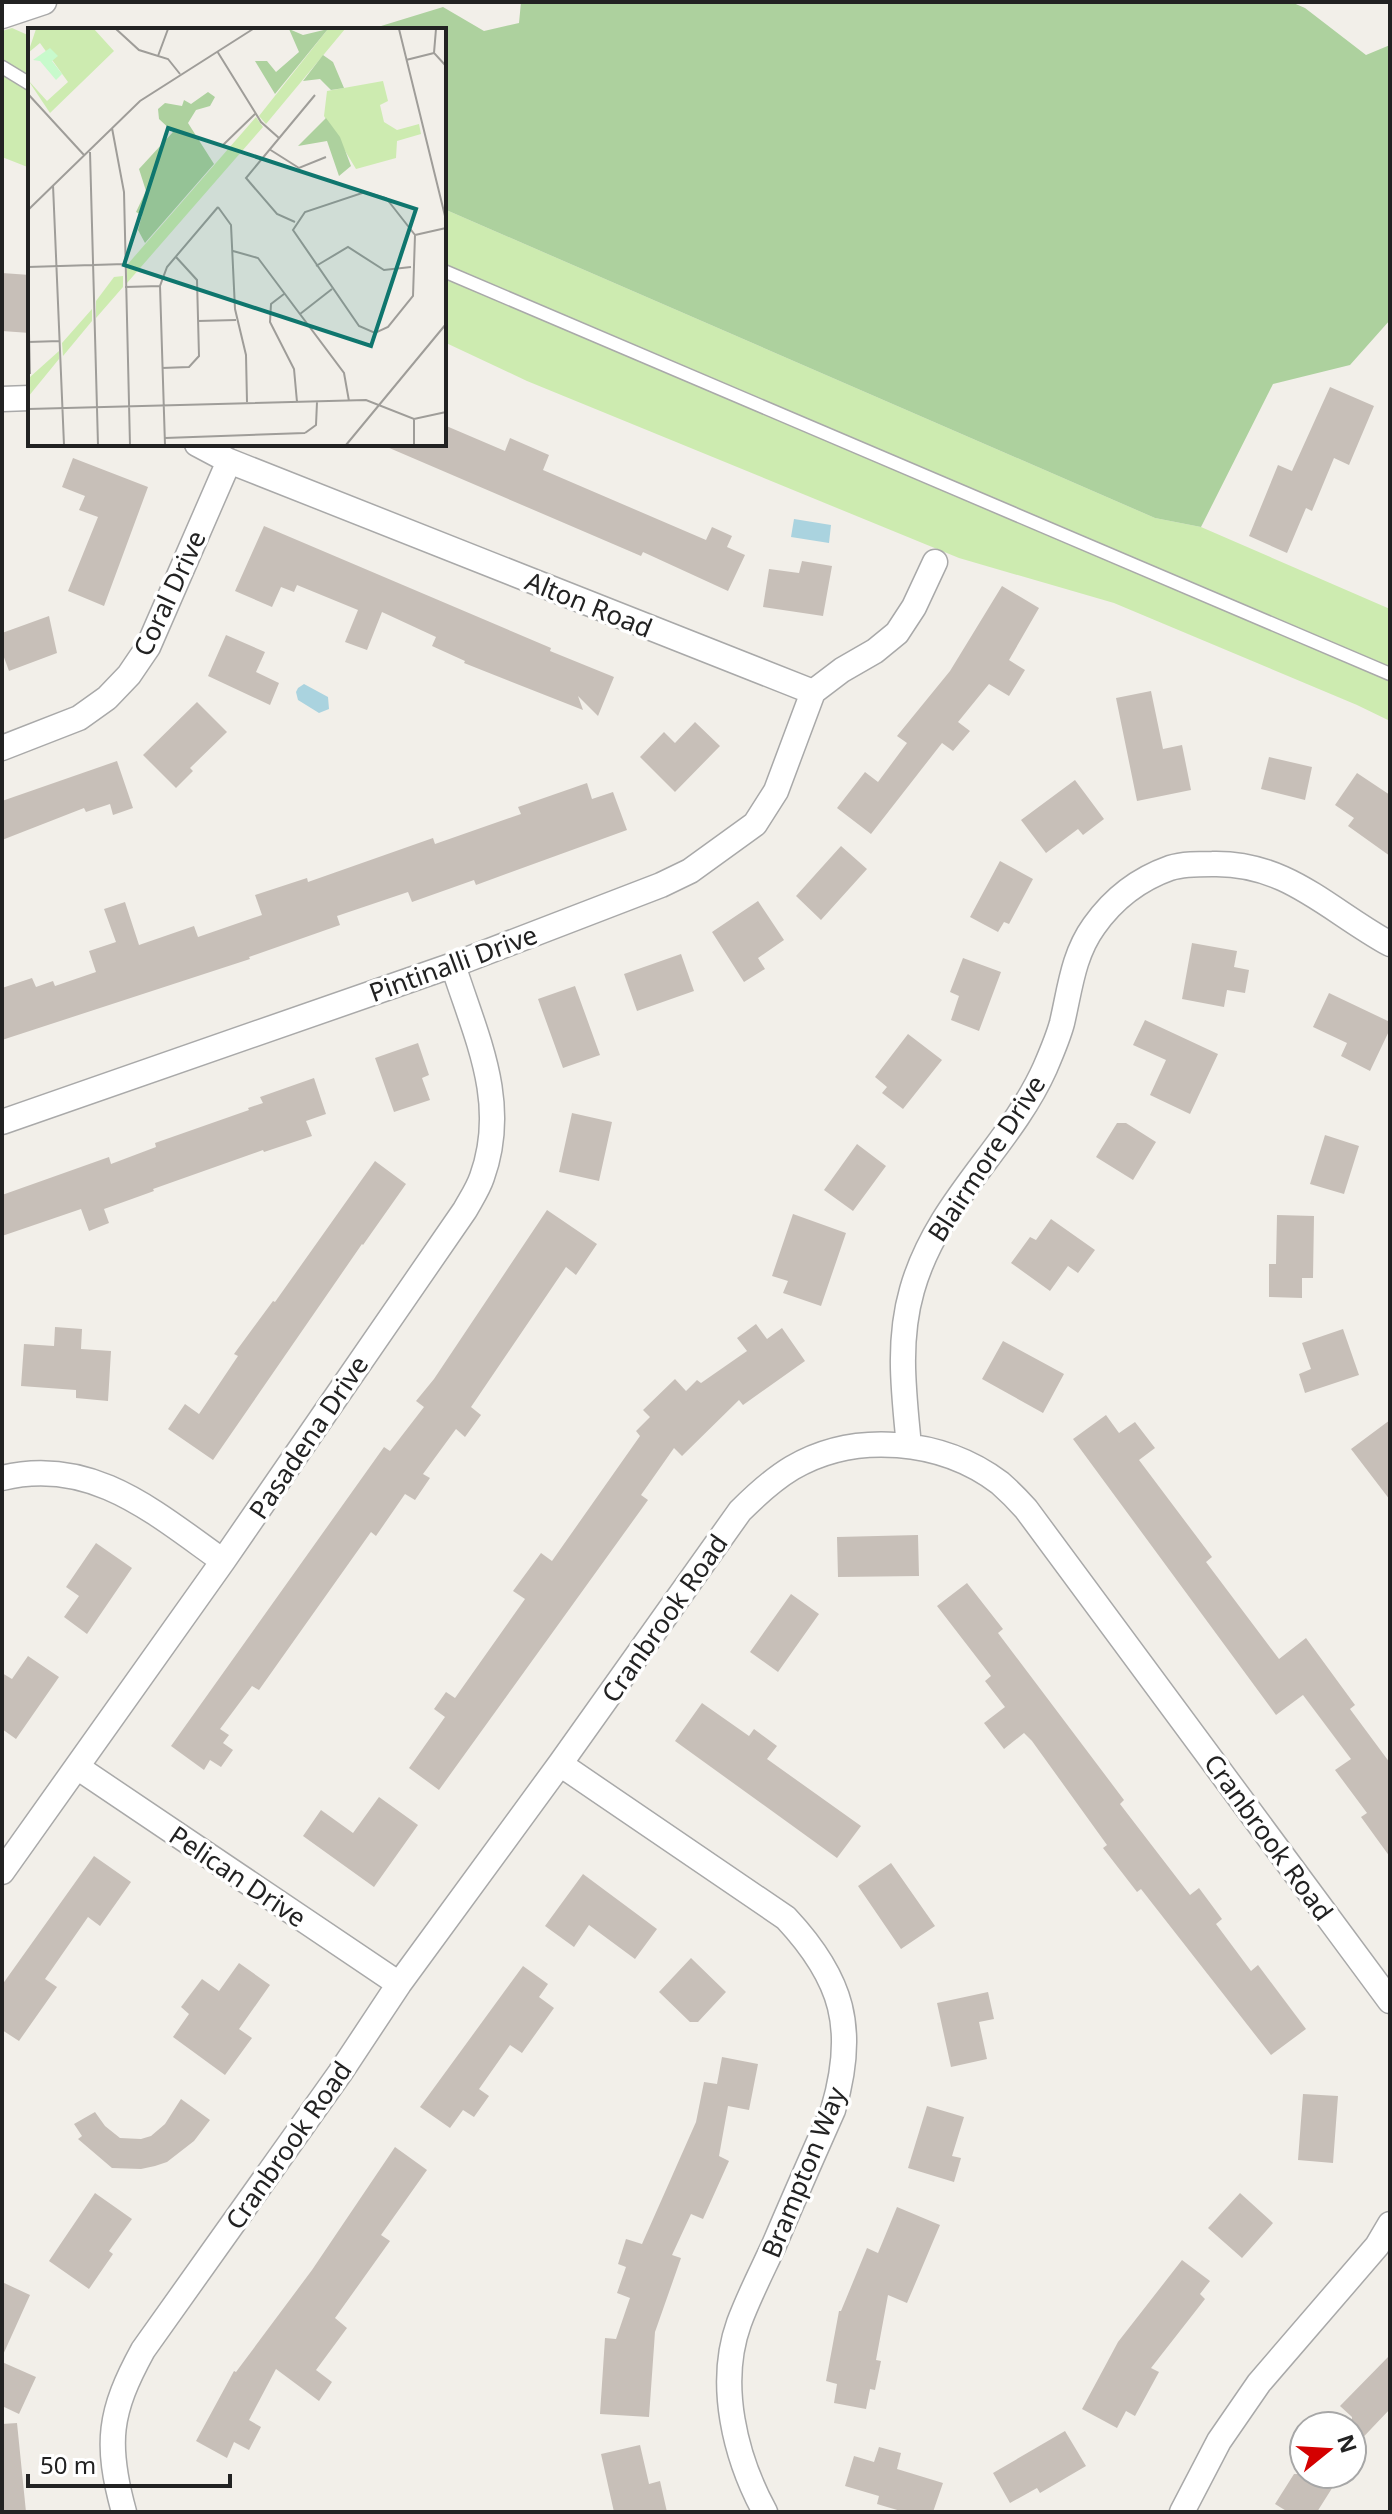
<svg xmlns="http://www.w3.org/2000/svg" width="1392" height="2514" font-family="'Noto Sans',sans-serif">
	<style>
		.grass { fill: #cdebb0 }
		.forest { fill: #add19e }
		.water { fill: #aad3df }
		.building { fill: #c7bfb8 }
		.lines { fill: none; stroke-linecap: round; stroke-linejoin: round }
		.service-casing { stroke: #a9a9a9; stroke-width: 15 }
		.minor-casing { stroke: #a9a9a9; stroke-width: 27 }
		.service { stroke: #fff; stroke-width: 12 }
		.minor { stroke: #fff; stroke-width: 24 }
		.labels { text-anchor: middle; dominant-baseline: central; stroke-width: 7; stroke-linejoin: round; paint-order: stroke }
		.street-label { font-size: 26px; fill: #222; stroke: #fff }
		.inset-road { fill: none; stroke: #9f9d99; stroke-width: 2 }
		.view { fill: #0f766e; fill-opacity: 0.15; stroke: #0f766e; stroke-width: 4 }
		.inset-edge { fill: none; stroke: #222; stroke-width: 4 }
	</style>
	<rect width="100%" height="100%" fill="#f2efe9"/>
	<path class="grass" d="M12,28L30,36V168L2,157V31Z
		M444,209L1155,518L1201,527L1390,609V721L1357,705L1114,603L959,558L527,381L444,342Z"/>
	<path class="forest" d="M521,2H1291L1305,8L1366,55L1390,45V320L1350,365L1273,384L1201,527L1155,518L444,209V30H368L443,7L484,31L519,23Z"/>
	<path class="water" d="M794,519L831,525L829,543L791,537Z
		M304,684L328,697L329,709L319,713L298,700L296,692L298,688Z"/>
	<path class="building" d="M2,273L30,275V333L2,331Z
		M1330,387L1374,406L1349,465L1334,458L1312,511L1306,508L1287,553L1249,536L1278,465L1292,471Z
		M444,425L505,451L510,438L549,455L543,470L706,540L712,527L732,536L727,547L745,555L728,591L643,552L641,556L380,444H444Z
		M73,458L148,487L104,606L68,591L98,517L79,510L85,496L62,487Z
		M264,526L551,648L550,651L614,677L598,716L578,696L583,710L464,663L465,661L432,646L436,637L382,612L367,650L345,642L358,610L297,585L294,592L281,587L272,607L235,591Z
		M802,561L832,566L823,616L763,607L769,569L799,573Z
		M1002,586L1039,608L1009,660L1025,670L1009,696L989,684L958,722L970,731L953,751L942,743L871,834L837,808L865,772L878,782L907,743L897,736L950,671Z
		M49,616L57,653L9,671L2,652V633Z
		M226,635L265,652L256,672L279,683L270,705L208,676Z
		M1151,691L1163,749L1182,745L1191,790L1137,801L1116,698Z
		M197,702L227,732L190,768L193,771L176,788L143,755Z
		M695,722L720,746L675,792L640,757L664,732L675,743Z
		M1269,757L1312,767L1305,800L1261,789Z
		M117,761L133,808L113,815L110,804L86,812L84,808L2,840V801Z
		M1357,773L1390,795V856L1348,826L1354,818L1335,805Z
		M1075,780L1104,819L1083,835L1078,829L1046,853L1021,820Z
		M587,783L592,799L613,792L627,830L476,885L474,880L412,902L408,892L337,916L340,925L249,957L250,959L2,1040V988L32,978L36,987L53,981L55,986L96,972L89,951L116,942L104,909L125,902L139,945L194,926L198,937L262,915L255,895L307,878L308,882L433,838L435,844L521,814L518,807Z
		M841,846L867,869L821,920L796,896Z
		M1000,861L1033,879L1009,924L1004,922L998,932L970,917Z
		M758,901L784,940L758,958L765,969L744,982L712,932Z
		M1192,943L1237,951L1234,967L1249,970L1245,993L1227,990L1224,1007L1182,999Z
		M681,954L694,991L637,1011L624,974Z
		M963,958L1001,972L979,1031L951,1020L959,996L950,992Z
		M575,986L600,1055L563,1068L538,999Z
		M1329,993L1390,1022V1029L1370,1071L1341,1056L1347,1043L1313,1027Z
		M1145,1020L1218,1054L1190,1114L1150,1095L1166,1060L1133,1045Z
		M908,1034L942,1060L903,1109L882,1093L887,1087L875,1077Z
		M418,1043L429,1075L422,1078L430,1100L394,1112L375,1058Z
		M314,1078L326,1114L306,1121L312,1136L264,1152L263,1150L153,1189L154,1191L104,1209L109,1223L89,1231L81,1209L2,1236V1195L109,1157L111,1164L156,1147L155,1143L249,1110L248,1108L263,1103L260,1097Z
		M572,1113L612,1122L599,1181L559,1172Z
		M1117,1123H1126L1156,1142L1133,1180L1096,1157Z
		M1325,1135L1359,1146L1344,1194L1310,1184Z
		M857,1144L886,1166L853,1211L824,1190Z
		M375,1161L406,1184L363,1245L362,1244L213,1460L168,1429L185,1404L199,1414L238,1356L234,1354L273,1301L275,1302Z
		M547,1210L597,1244L576,1275L566,1267L471,1407L481,1415L465,1437L456,1429L423,1474L430,1478L415,1500L405,1494L376,1536L371,1532L259,1690L252,1686L220,1729L229,1735L223,1743L233,1750L221,1767L210,1760L204,1770L171,1746L384,1447L390,1451L424,1407L416,1401L434,1379Z
		M793,1214L846,1233L821,1306L783,1293L788,1281L772,1276Z
		M1277,1215L1314,1216L1313,1278H1302V1298L1269,1297V1264H1276Z
		M1051,1219L1095,1250L1078,1273L1068,1266L1050,1291L1011,1263L1030,1237L1036,1240Z
		M756,1324L767,1339L782,1328L805,1361L743,1405L739,1400L682,1456L674,1448L641,1495L648,1500L439,1790L409,1768L445,1717L434,1709L446,1692L455,1698L525,1599L513,1591L541,1553L552,1561L640,1436L636,1431L650,1417L643,1410L675,1379L686,1391L697,1380L701,1383L747,1351L737,1338Z
		M55,1327L82,1329L81,1349L111,1351L108,1401L76,1398V1390L21,1386L24,1344L54,1346Z
		M1343,1329L1359,1375L1305,1393L1299,1374L1311,1369L1302,1343Z
		M1003,1341L1064,1374L1043,1413L982,1379Z
		M1106,1415L1119,1433L1135,1422L1155,1448L1139,1460L1212,1557L1206,1562L1279,1659L1306,1638L1355,1705L1350,1709L1390,1763V1857L1361,1817L1367,1813L1335,1770L1351,1759L1303,1695L1276,1715L1073,1439Z
		M1390,1420V1500L1351,1449Z
		M918,1535L919,1576L838,1577L837,1537Z
		M96,1543L132,1568L87,1634L64,1617L79,1596L66,1587Z
		M967,1583L1003,1629L998,1633L1124,1800L1120,1804L1190,1895L1199,1888L1222,1919L1216,1924L1251,1971L1258,1965L1306,2029L1271,2055L1141,1889L1137,1892L1103,1848L1107,1845L1032,1741L1024,1733L1004,1749L984,1723L1005,1707L985,1681L991,1676L937,1606Z
		M791,1594L819,1614L778,1672L750,1652Z
		M28,1656L59,1677L16,1739L2,1729V1673L12,1679Z
		M702,1703L749,1736L754,1729L777,1746L767,1759L861,1826L837,1858L675,1741Z
		M379,1797L418,1825L374,1887L303,1836L321,1810L353,1833Z
		M94,1856L131,1882L100,1926L88,1917L45,1979L57,1987L19,2041L2,2030V1985Z
		M891,1863L935,1926L901,1949L858,1886Z
		M583,1874L657,1929L635,1959L589,1925L574,1947L545,1926Z
		M691,1958L726,1992L698,2022H690L659,1992Z
		M239,1963L270,1985L239,2029L252,2038L225,2075L173,2037L189,2014L181,2007L202,1979L219,1991Z
		M523,1966L548,1984L539,1997L554,2008L522,2053L510,2045L479,2089L489,2096L474,2117L463,2110L450,2128L420,2107Z
		M988,1992L994,2019L979,2022L987,2059L951,2067L937,2003Z
		M722,2057L758,2064L749,2110L728,2106L719,2156L729,2161L703,2219L691,2214L672,2255L681,2258L655,2332L649,2417L600,2414L605,2338L616,2339L630,2298L617,2293L626,2267L618,2264L626,2239L642,2244L696,2122L704,2082L717,2084Z
		M1303,2094L1338,2096L1333,2163L1298,2160Z
		M181,2099L210,2120L194,2141L167,2162L155,2166L141,2169L112,2168L78,2139L82,2136L74,2124L95,2112L105,2126L120,2138L141,2139L151,2136L165,2124Z
		M927,2106L964,2117L952,2156L961,2158L954,2182L908,2168Z
		M395,2147L427,2170L381,2235L390,2241L335,2318L347,2328L316,2370L332,2382L319,2401L276,2369L249,2420L261,2427L249,2450L234,2442L227,2458L196,2441L234,2371L236,2372L312,2270Z
		M95,2193L132,2219L109,2251L113,2254L89,2289L49,2261Z
		M1240,2193L1273,2223L1242,2258L1208,2228Z
		M897,2207L940,2225L907,2303L888,2295L876,2360L881,2361L875,2390L870,2389L866,2409L834,2403L837,2384L826,2381L839,2311H841L867,2248L878,2253Z
		M1182,2260L1210,2281L1200,2294L1205,2299L1151,2368L1159,2372L1135,2416L1126,2411L1117,2428L1082,2409L1118,2342Z
		M2,2282L30,2295L2,2357Z
		M1390,2355V2409L1352,2449V2417L1340,2406Z
		M2,2362L36,2377L19,2414L2,2406Z
		M17,2423L26,2512H2V2424Z
		M1065,2431L1086,2466L1040,2493L1037,2488L1010,2503L993,2473Z
		M640,2445L649,2484L660,2481L667,2512H614L601,2454Z
		M879,2447L901,2453L897,2469L943,2483L933,2512H904L877,2504L879,2496L845,2486L854,2456L874,2462Z
		M1294,2474H1341L1317,2512H1288L1275,2504Z"/>
	<g class="lines">
		<defs>
			<path id="service" d="M2,67L30,84
				M444,271L1390,674"/>
			<path id="minor" d="M2,16L44,2
				M2,399L30,398
				M197,444L229,461L813,692
				M813,692L842,670L875,651L897,633L914,607L935,562
				M2,748L79,718L107,698L129,675L148,647L229,461
				M2,1122L453,965L661,885L690,871L755,824L776,791L813,692
				M909,1446C904,1394 897,1342 912,1290C937,1201 1009,1148 1045,1068C1051,1054 1058,1038 1062,1023C1070,989 1073,955 1094,926C1113,899 1139,879 1170,868C1183,864 1198,864 1212,864C1287,862 1328,910 1390,944
				M2,1478C92,1456 155,1513 223,1561
				M560,1764L786,1918C843,1979 857,2029 833,2110C813,2155 793,2200 774,2245C762,2271 749,2296 739,2323C717,2384 735,2457 765,2512
				M77,1767L399,1984
				M2,1872L223,1561L465,1210C471,1199 478,1189 482,1177C509,1102 476,1037 453,965
				M124,2512C105,2443 109,2412 143,2350L340,2073L399,1984L560,1764L740,1511C756,1495 772,1480 792,1468C855,1431 942,1439 1000,1483C1009,1491 1018,1500 1026,1509L1390,2001
				M1182,2512L1219,2441L1259,2383L1377,2246L1390,2224"/>
		</defs>
		<use href="#service" class="service-casing"/>
		<use href="#minor" class="minor-casing"/>
		<use href="#service" class="service"/>
		<use href="#minor" class="minor"/>
	</g>
	<g class="labels">
		<g class="street-label">
			<text transform="translate(169 593) rotate(-65)">Coral Drive</text>
			<text transform="translate(589 604) rotate(22)">Alton Road</text>
			<text transform="translate(453 963) rotate(-20)">Pintinalli Drive</text>
			<text transform="translate(986 1158) rotate(-57)">Blairmore Drive</text>
			<text transform="translate(308 1437) rotate(-56)">Pasadena Drive</text>
			<text transform="translate(664 1618) rotate(-55)">Cranbrook Road</text>
			<text transform="translate(1269 1837) rotate(54)">Cranbrook Road</text>
			<text transform="translate(238 1876) rotate(34)">Pelican Drive</text>
			<text transform="translate(288 2145) rotate(-55)">Cranbrook Road</text>
			<text transform="translate(803 2172) rotate(-68)">Brampton Way</text>
		</g>
	</g>
	<g transform="translate(28 28)">
		<rect width="418" height="418" fill="#f2efe9"/>
		<path d="M8,1H66L86,23L22,85L0,52L19,73L40,54L12,15L0,25ZM300,1H317L238,96L231,88ZM355,53L360,73L352,77L356,94L369,102L391,96L393,106L369,113L368,130L328,141L296,88L299,63ZM228,89L235,99L99,255V237ZM95,248V259L68,290V273L86,249ZM64,281V293L35,328L34,315ZM31,323V331L0,369L2,349Z" fill="#cdebb0"/>
		<path d="M261,1L275,7L300,1L247,66L227,33H239L248,44L271,24ZM295,27L305,34L316,60L303,62L292,51L275,53ZM180,64L187,69L182,78L168,82L160,95L186,136L117,215L110,202L114,187L108,184L118,163L111,141L145,104L131,91L130,81L137,75L154,78L156,72L163,76ZM298,90L312,109L323,138L311,148L299,113L270,118Z" fill="#add19e"/>
		<path d="M22,20L30,28L24,33L38,51L34,46L28,52L12,33L5,32Z" fill="#c8facc"/>
		<path class="inset-road" d="M88,1L111,22L140,31L152,46M371,1L418,192M408,1L406,25L418,38M189,23L233,94L251,110M130,28L140,1M378,32L406,25M0,66L56,127M84,100L96,164L102,417M195,117L227,86M241,121L271,140L298,129M62,124L70,417M25,157L36,417M337,164L358,170L387,207L385,268L360,299L347,305L331,298L265,202L277,184ZM190,179L203,197L207,281L218,327L219,374M0,182L112,73L225,1M267,194L249,186L218,150L287,67M387,207L418,200M205,223L230,230L316,345L321,373M288,238L320,219L356,242L383,239M0,239L97,236M97,259L132,258M0,264L2,346M256,266L243,276L242,294L266,341L269,374M272,286L304,261M170,293L208,292M0,314L32,313M134,340L161,339L171,328L169,252L148,229M0,381L338,372L386,391L418,384M277,405L288,397L289,374M137,410L277,405M137,417L132,258L139,239L190,179M318,417L418,296M386,417V391"/>
		<path class="view" d="M140,100L388,181L343,318L96,237Z"/>
		<rect width="418" height="418" class="inset-edge"/>
	</g>
	<rect width="1392" height="2514" fill="none" stroke="#222222" stroke-width="8"/>
	<g transform="translate(1328 2450) rotate(72)"><circle r="38" fill="#ffffff" stroke="#a7a7a7" stroke-width="2"/>
	<path d="M0-6L14 30L0 20L-14 30Z" fill="#d40000"/>
	<text y="-12" font-size="22" font-weight="bold" text-anchor="middle" fill="#222222">N</text>
	</g>
	<path d="M28 2474v12h202v-12" fill="none" stroke="#222222" stroke-width="4"/>
	<text x="40" y="2474" font-size="24" fill="#222222" stroke="#ffffff" stroke-width="6" paint-order="stroke">50 m</text>
</svg>
